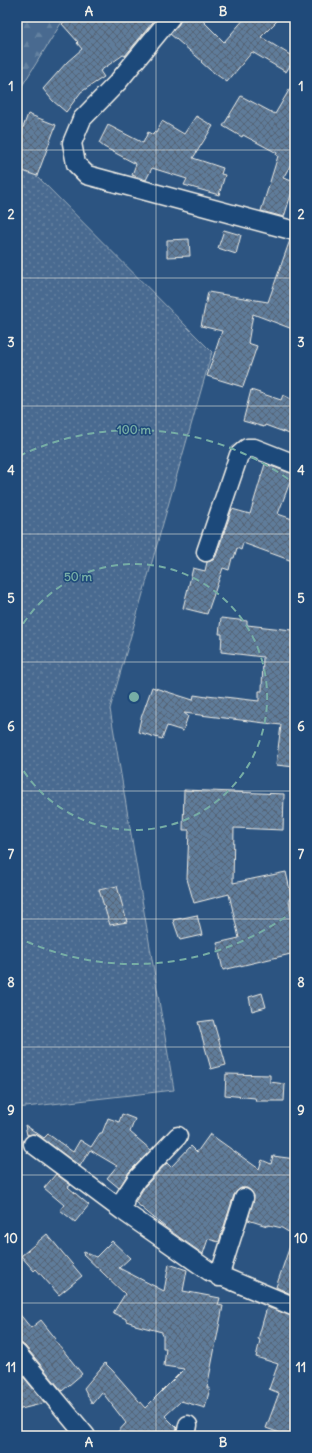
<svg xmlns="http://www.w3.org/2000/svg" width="312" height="1453" font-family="Delius,sans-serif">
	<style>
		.grass { fill: url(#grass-dots); stroke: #9eaebc }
		.forest { fill: url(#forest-firs); stroke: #9eaebc }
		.building { fill: url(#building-cross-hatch); stroke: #f4f1e8 }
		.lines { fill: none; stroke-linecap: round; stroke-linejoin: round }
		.street-casing { stroke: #f4f1e8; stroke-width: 21 }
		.street { stroke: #1f4a7a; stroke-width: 18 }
		.grid { fill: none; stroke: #f4f1e8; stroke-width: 1; stroke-opacity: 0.55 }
		.ring { fill: none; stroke: #76ada5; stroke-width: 2; stroke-dasharray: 7 5 }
		.centre { fill: #76ada5; stroke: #1f4a7a; stroke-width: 2 }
		.ring-label { font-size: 12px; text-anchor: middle; font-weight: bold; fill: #76ada5; stroke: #1f4a7a; stroke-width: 3; stroke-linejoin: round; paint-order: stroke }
		.neatline { fill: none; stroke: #f4f1e8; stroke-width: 1.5 }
		.grid-label { font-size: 13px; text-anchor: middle; font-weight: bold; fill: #f4f1e8 }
	</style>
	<defs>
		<pattern id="grass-dots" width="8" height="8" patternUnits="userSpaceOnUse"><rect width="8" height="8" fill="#496b90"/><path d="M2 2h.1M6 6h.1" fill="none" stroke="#6481a0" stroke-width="1.8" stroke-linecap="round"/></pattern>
		<pattern id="forest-firs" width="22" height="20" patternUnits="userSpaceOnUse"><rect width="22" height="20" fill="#496b90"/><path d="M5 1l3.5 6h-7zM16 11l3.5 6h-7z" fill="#6481a0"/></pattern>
		<pattern id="building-cross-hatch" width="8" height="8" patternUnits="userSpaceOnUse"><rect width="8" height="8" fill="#5e7b9a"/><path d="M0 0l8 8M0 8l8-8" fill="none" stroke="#556474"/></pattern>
	</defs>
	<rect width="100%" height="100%" fill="#2c5481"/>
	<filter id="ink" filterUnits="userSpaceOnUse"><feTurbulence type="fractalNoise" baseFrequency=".025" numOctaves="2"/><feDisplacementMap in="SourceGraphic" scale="8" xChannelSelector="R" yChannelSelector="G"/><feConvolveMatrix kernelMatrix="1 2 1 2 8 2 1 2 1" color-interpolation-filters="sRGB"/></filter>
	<g filter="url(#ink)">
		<path class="grass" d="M17,156L212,352L110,709L174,1090L17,1108Z"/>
		<path class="forest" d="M17,17H65L17,94Z"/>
		<path class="building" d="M70,17H157L125,56L123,55L100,71L104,77L81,92L66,112L53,101L43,89L67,62L82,49L77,43L78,42L62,24Z
			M181,17H199L224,42L246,17H281L261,37L295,58L286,72L252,52L227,82L210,70L201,62L202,61L170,34L179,24Z
			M295,80V157L283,178L295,182L284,217L261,211L278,156L276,155L277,153L243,135L242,137L223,126L241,96L275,114Z
			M28,114L56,125L37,176L17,169V144Z
			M196,116L213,126L193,158L223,168L221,174L225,175L219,195L184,185L187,179L152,168L146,180L132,175L136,164L104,147L99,143L108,125L143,143L148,132L153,135L154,132L156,133L162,121L184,134Z
			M224,230L241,235L236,254L218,248Z
			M189,239L190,256L167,257V240Z
			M290,240L295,241V330L253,314L248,343L257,346L243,387L207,376L222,331L201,326L208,292L268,302Z
			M251,390L281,400L283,395L295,401V436L265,425L264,427L243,421Z
			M265,464L293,474L278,514L295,520V562L243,543L241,550L237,548L234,558H232L229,570L223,568L207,614L183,608L193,568L205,571L207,562L213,560L216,556L232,509L250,514Z
			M221,618L247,621V625L292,630L290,667H295V767L276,765L281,725L184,713L188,716L183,731L167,726L162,739L138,732L141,718L152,687L193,700L194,695L207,697V695L259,701V691H262L263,657L221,652L222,634H219Z
			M184,790L284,794L283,830L234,828L233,883L286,872L292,899H289L292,923L295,937V953L223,970L217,943L239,938L229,894L194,903L187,879L189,830H183Z
			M117,886L127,922L110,925L99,890Z
			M197,915L202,935L180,940L173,920Z
			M262,993L266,1007L252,1011L249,997Z
			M213,1020L226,1065L211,1069L198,1022Z
			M226,1074L270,1075V1082L285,1084L284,1101H256L255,1098L225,1095Z
			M122,1114L135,1119L130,1132L151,1150L129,1172L119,1188L107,1178L117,1166L90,1150L80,1166L39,1136L34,1134L27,1135L25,1125L44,1138L48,1134L73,1152L80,1140L91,1147L100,1133H102L108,1118L119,1122Z
			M210,1134L259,1169L262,1160L271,1164L273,1156L295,1159V1236L282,1228L269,1225L267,1226L248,1220L254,1196L251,1191L247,1188H241L237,1191L234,1195L219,1242L208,1239L203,1254L166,1228L135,1202L145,1186L167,1163L171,1167L191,1146L197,1152Z
			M56,1174L71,1185L68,1187L89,1205L75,1222L60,1210L64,1205L44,1188Z
			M47,1234L82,1276L59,1295L36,1269L34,1271L21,1256Z
			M292,1240H295V1296L276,1287Z
			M112,1241L130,1258L119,1268L164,1291L169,1264L187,1270L183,1291L220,1298L218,1305L223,1306L207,1388H210L205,1408L181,1401L165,1416L177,1428L176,1436H114L126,1423L102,1392L92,1404L84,1388L105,1363L113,1371L145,1408L184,1369L164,1366L166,1348H163V1335L162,1334V1332L135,1325V1324L126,1321V1319L113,1313L125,1294L83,1254L84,1252L96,1257Z
			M267,1307L295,1317V1436H288L266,1428L279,1393L269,1389L278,1364L256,1357L260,1340L258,1339Z
			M17,1311L31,1328L41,1320L56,1339L55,1340L82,1374L62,1391L25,1346L21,1343H17V1340L21,1337L17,1332Z
			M17,1369L45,1403L17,1410Z"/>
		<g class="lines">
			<defs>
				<path id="street" d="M171,17L117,83L82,119L72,143L76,164L87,175L295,231
					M206,552L239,455L247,448H254L295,464
					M33,1144L123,1211L209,1271L295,1307
					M123,1211L125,1197L137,1179L178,1136
					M219,1277L244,1198
					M17,1353L86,1436
					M186,1436L188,1425"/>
			</defs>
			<use href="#street" class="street-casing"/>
			<use href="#street" class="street"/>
		</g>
	</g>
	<path class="grid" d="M156,17V1436M17,150H295M17,278H295M17,406H295M17,534H295M17,662H295M17,791H295M17,919H295M17,1047H295M17,1175H295M17,1303H295"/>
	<g class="ring">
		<path d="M17 634A133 133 0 1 1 17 760"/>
		<path d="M295 910A267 267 0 0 1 19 938M19 456A267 267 0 0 1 295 484"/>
	</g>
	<circle cx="134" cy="697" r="6" class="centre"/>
	<g class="ring-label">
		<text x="134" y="434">100 m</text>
		<text x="78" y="581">50 m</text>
	</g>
	<rect width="312" height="1453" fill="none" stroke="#1f4a7a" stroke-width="44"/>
	<rect x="22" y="22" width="268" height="1409" class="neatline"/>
	<g class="grid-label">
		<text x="89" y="16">A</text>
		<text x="223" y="16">B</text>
		<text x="11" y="91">1</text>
		<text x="301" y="91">1</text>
		<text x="11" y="219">2</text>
		<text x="301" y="219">2</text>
		<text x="11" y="347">3</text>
		<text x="301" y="347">3</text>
		<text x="11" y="475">4</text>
		<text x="301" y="475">4</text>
		<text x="11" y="603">5</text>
		<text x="301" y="603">5</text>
		<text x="11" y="731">6</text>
		<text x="301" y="731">6</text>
		<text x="11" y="859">7</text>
		<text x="301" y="859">7</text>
		<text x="11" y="987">8</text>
		<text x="301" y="987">8</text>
		<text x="11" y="1115">9</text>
		<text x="301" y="1115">9</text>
		<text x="11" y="1243">10</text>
		<text x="301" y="1243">10</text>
		<text x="11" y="1372">11</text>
		<text x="301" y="1372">11</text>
		<text x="89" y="1447">A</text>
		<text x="223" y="1447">B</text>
	</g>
</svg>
